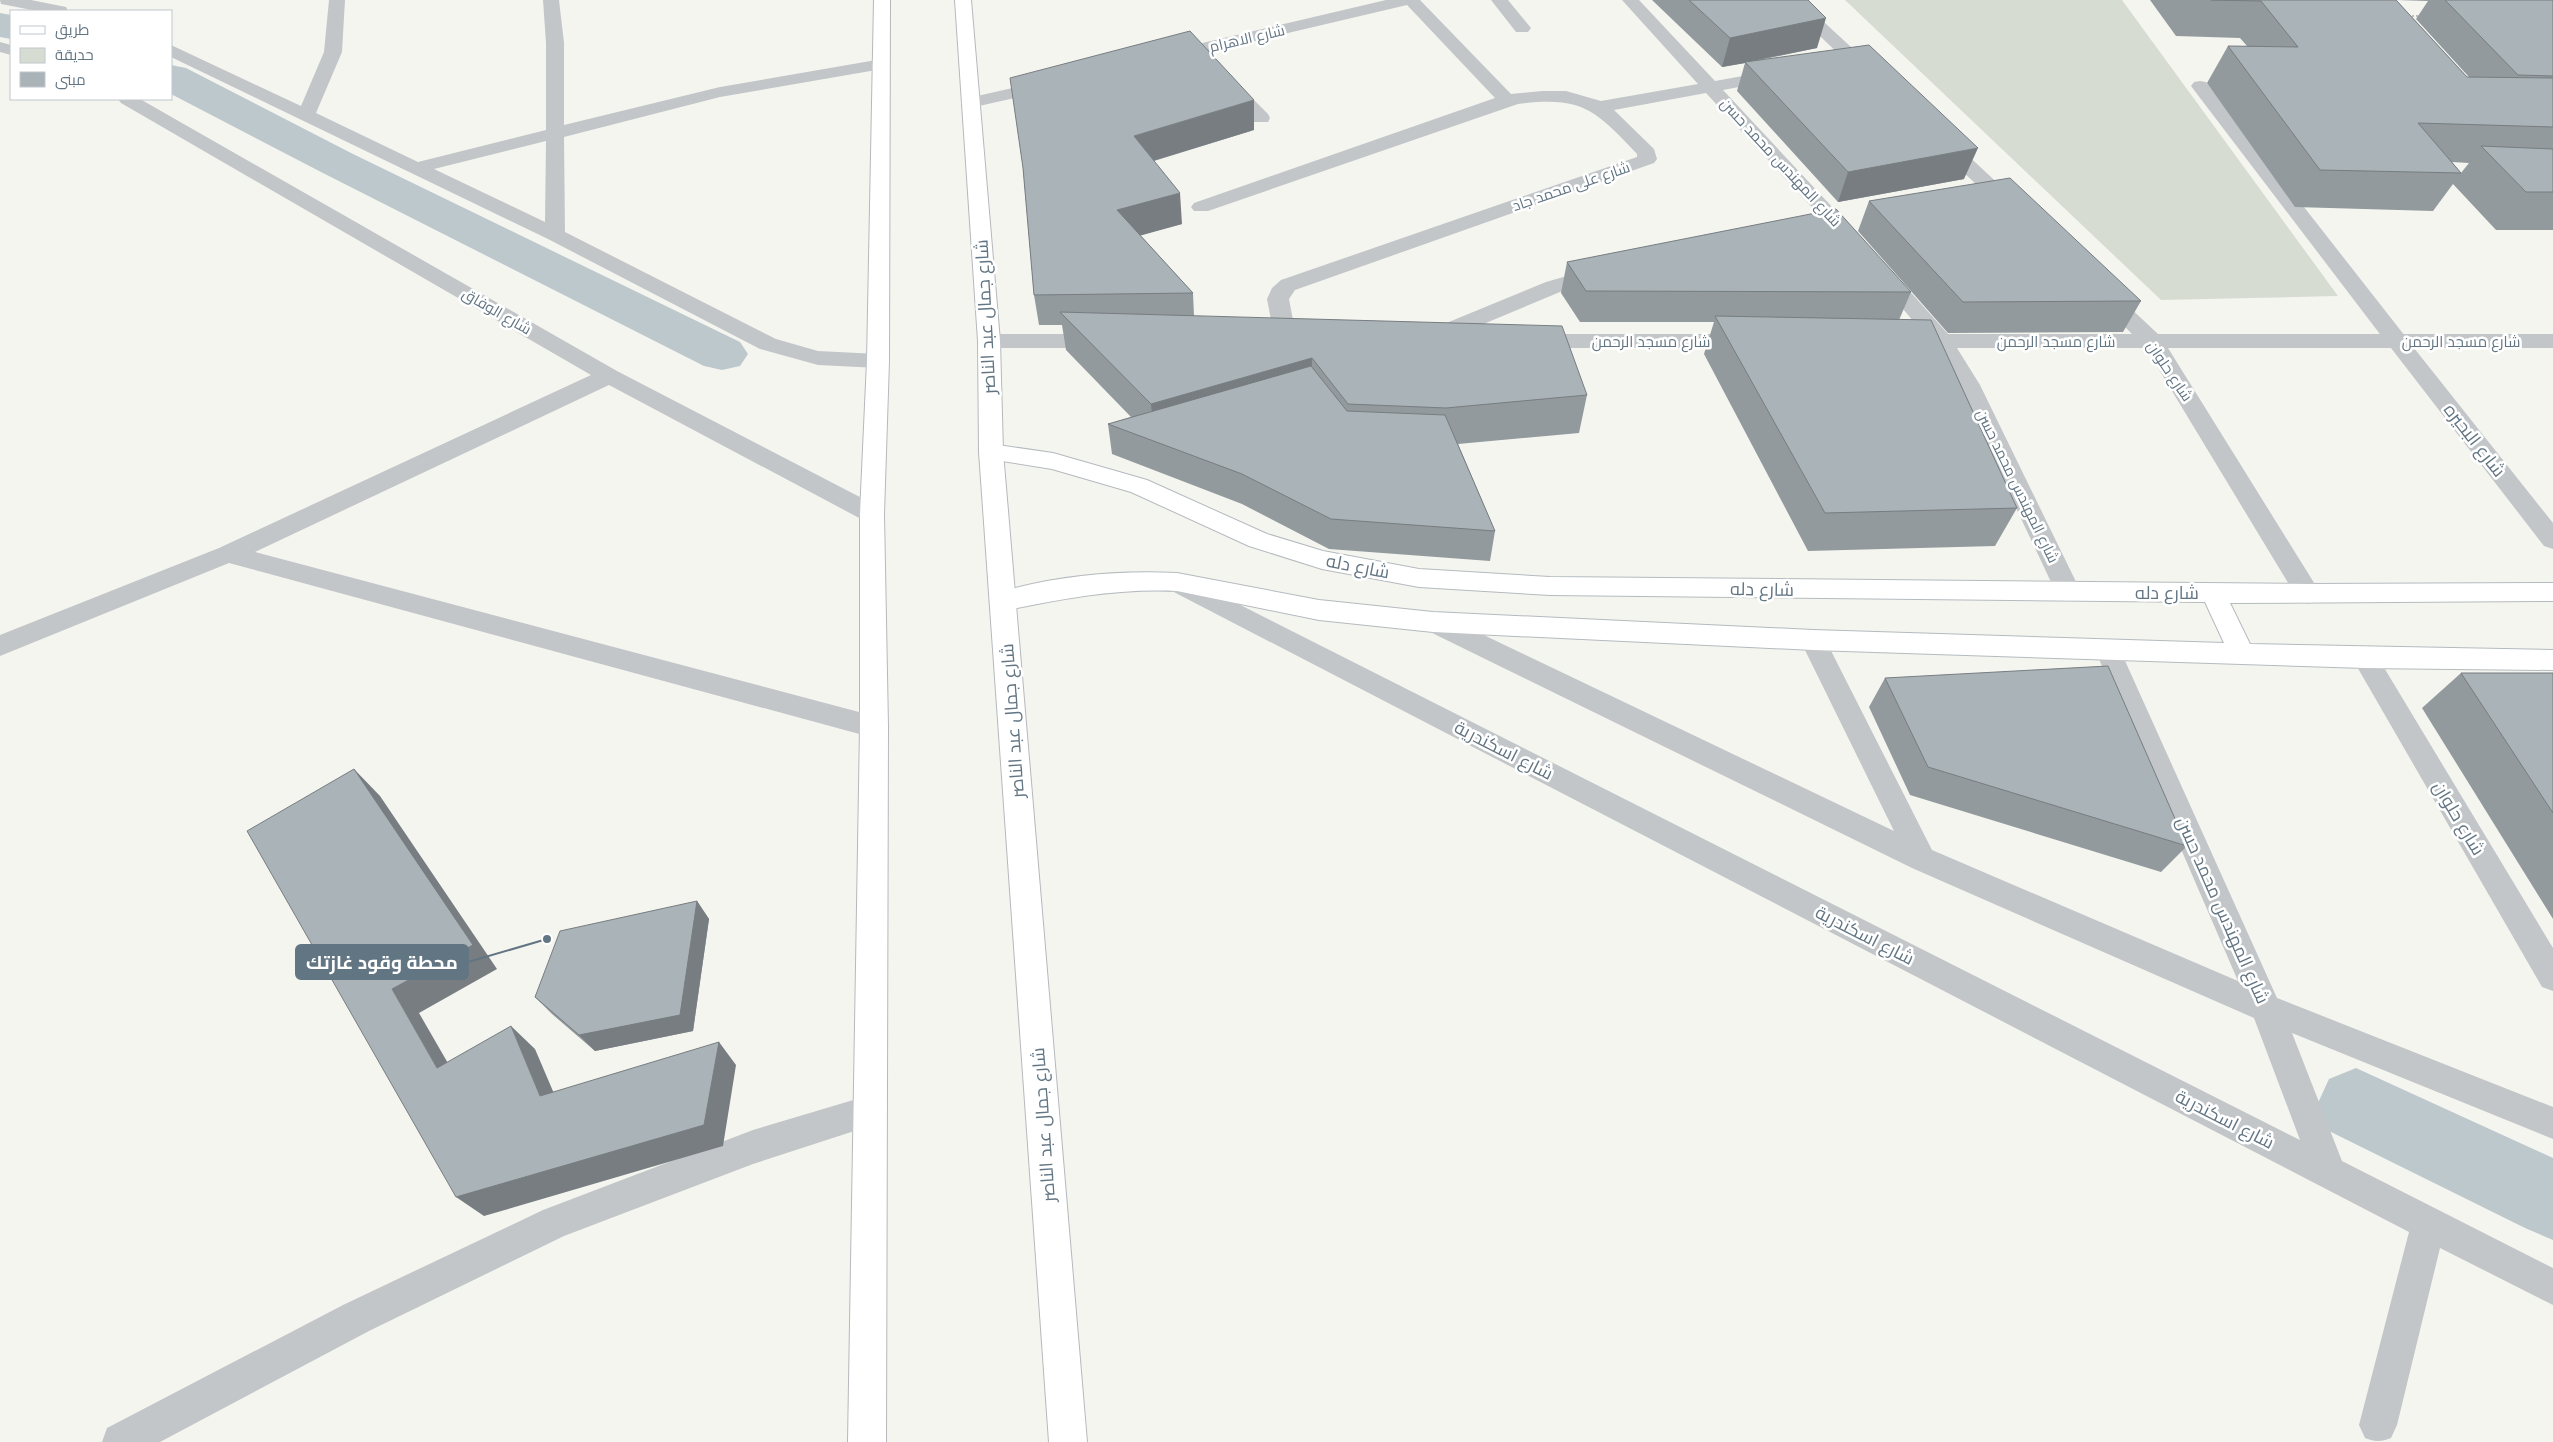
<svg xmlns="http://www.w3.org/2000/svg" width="2553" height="1442" font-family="Inter,Cairo,sans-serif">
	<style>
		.green { fill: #d6dcd1 }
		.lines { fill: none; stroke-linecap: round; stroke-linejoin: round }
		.canal { fill: #bdc8cd; fill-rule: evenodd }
		.secondary-casing { stroke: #b4babe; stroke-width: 2 }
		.primary-casing { stroke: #b5b9bd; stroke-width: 2 }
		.path { stroke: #bbbec0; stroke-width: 2; stroke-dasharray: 2 2; stroke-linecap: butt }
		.lane { fill: #c2c6c9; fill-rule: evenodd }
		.street { fill: #c2c6c9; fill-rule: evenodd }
		.secondary { fill: #fff; fill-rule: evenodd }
		.primary { fill: #fff; fill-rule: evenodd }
		.wall { fill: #929a9d; fill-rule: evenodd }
		.shaded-wall { fill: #777d80 }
		.building { fill: #aab3b7; stroke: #777d80 }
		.labels { text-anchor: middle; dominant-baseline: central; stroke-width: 5; stroke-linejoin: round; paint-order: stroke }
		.far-street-label { font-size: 15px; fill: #627583; stroke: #fff }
		.street-label { font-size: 18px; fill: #627583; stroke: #fff }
		.leader { fill: none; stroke: #627583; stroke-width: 2 }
		.callout-dot { fill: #627583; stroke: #fff; stroke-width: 2 }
		.callout { fill: #627583; stroke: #627583; stroke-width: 2 }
		.callout-label { font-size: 19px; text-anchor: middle; font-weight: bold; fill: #fff }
	</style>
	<rect width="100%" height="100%" fill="#f5f5f0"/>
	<path class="green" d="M1845,0H2122L2338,296L2161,300Z"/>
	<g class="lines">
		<path class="canal" d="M0,13L11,15V39L0,37Z
			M171,65L186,68L353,154L740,342L748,354L740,366L722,370L704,366L321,172L171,94Z
			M2356,1068L2553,1158V1240L2525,1228L2329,1131L2317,1105L2329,1079Z"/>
		<defs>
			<path id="secondary" d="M991,444L1053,453L1147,480L1267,534L1323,551L1419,569L1550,577L2308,584L2553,583V601L2230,603L2250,644L2553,650V670L2365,668L1813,650L1433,632L1319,620L1177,591C1118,588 1061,599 1003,611L994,608L990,601L994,594C1052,576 1117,570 1177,573L1319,600L1433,612L1813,630L2224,643L2205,602L1550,595L1419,587L1322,569L1249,546L1131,492L1052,469L983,458L979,452L983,446Z"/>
			<path id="primary" d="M874,0H890L889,361L884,514L888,727L886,1442H848L860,727V514L867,361Z
				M955,0H971L1000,341L1003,452L1087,1442H1049L979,452L978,341Z"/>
		</defs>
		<use href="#secondary" class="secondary-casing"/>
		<use href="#primary" class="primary-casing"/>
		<path class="path" d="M2408,16H2422"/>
		<path class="lane" d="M2200,81L2206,82L2405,336L2408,341L2405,346L2397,348L2389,346L2194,90L2191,86L2194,82Z"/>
		<path class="street" d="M0,0H31L66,7L68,11H37L1,4Z
			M329,0H345L342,52L316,113L418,162L546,130V43L543,0H559L564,43V125L720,87L882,59L888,60L891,64L888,68L882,69L720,97L564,137L565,232L776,339L818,351L878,354L886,356L889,361L886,366L878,368L818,365L760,349L548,239L171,57V45L301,106L324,52ZM546,141L545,222L434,169Z
			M1386,0H1420L1511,94L1542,91H1566L1601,101L1698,84L1622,0H1639L1715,81L1776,70L1782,71L1785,75L1782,79L1723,90L1862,239L1859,243H1845L1706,93L1614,110L1654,149L1657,159L1654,163L1295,290L1289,299L1297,341L1294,346L1286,348L1278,346L1275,341L1267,299L1272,288L1281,280L1637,157V154C1595,110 1583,96 1518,104L1208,211H1194L1191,207L1194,203L1495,98L1407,5L1170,61L1164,60L1161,56L1164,52Z
			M1491,0H1508L1531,28L1528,32H1516Z
			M1782,0H1800L1876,70L1879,74L1876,78H1864Z
			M0,42L11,45V55L0,52Z
			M1227,78L1233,79L1268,114L1270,118L1268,122H1254L1221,87L1218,83L1221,79Z
			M1048,80L1054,81L1057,85L1054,89L970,108L964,107L961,103L964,99Z
			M118,99H140L617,371L881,508L884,514L881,520L872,523L863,520L609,385L255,552L874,716L884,719L888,727L884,735L874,738L229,563L0,656V635L219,548L591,375L121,103Z
			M1941,135L1948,137L2019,203L2022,207L2019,211H2005L1934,145L1932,141L1934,137Z
			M1882,266L1889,268L1948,334H2132L2092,294L2096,289L2103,288L2110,289L2158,334H2553V348H2414L2553,523V549L2544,546L2391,348H2168L2321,594L2317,601L2308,604L2299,601L2146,348H1957L1980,385L2081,592L2077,599L2068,601L2059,599L1958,385L1935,348L1894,346L1891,341L1894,336L1924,334L1872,272L1875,268Z
			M1598,267L1605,269L1608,273L1605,277L1560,292L1438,343L1430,345L1422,343L1419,338L1422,333L1546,282Z
			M989,334H1102L1110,336L1113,341L1110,346L1102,348H989L981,346L978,341L981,336Z
			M1530,334H1744L1752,336L1755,341L1752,346L1744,348H1530L1522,346L1519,341L1522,336Z
			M1177,573L2300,1140L2254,1018L1912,868L1424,629L1420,622L1424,615L1433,612L1442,615L1894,831L1800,640L1804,633L1813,630L1822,633L1932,850L2238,981L2095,650L2099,643L2108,640L2117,643L2277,998L2553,1107V1139L2292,1033L2342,1161L2553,1268V1305L2440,1248L2397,1425L2391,1438C2381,1442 2375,1442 2365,1438L2359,1425L2409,1232L1168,589L1164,582L1168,575Z
			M2365,648L2374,651L2553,948V991L2542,987L2356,665L2352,658L2356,651Z
			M870,1095L882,1100L887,1111L882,1122L753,1164L564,1236L369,1331L160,1442H102L107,1428L343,1305L543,1210L753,1130Z"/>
		<use href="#secondary" class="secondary"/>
		<use href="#primary" class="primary"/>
	</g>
	<path class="wall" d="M1652,0H1808L1817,48L1760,60L1964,179L1838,202L1737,91L1745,63L1722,67Z
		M2150,0H2553V230H2496L2453,184L2433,211L2295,207L2207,83L2228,46H2247L2240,38L2176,36ZM2396,0L2428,1L2416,19L2469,77H2467ZM2452,162L2469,163L2461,173Z
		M1254,130L1154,161L1182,224L1140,235L1193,293L1194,316L1587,395L1579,433L1458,444L1495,531L1490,561L1329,549L1242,504L1112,454L1108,424L1131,417L1066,350L1062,325H1039L1034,295L1023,168Z
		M1869,201L2141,301L2123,332L1948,333L1858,231Z
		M1567,262L1911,292L1899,320L2017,508L1995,546L1808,551L1704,354L1714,322H1580L1561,293Z
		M2461,673H2553V919L2422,708Z
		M1885,678L2187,846L2161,872L1910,795L1869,707Z
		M697,901L709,919L693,1031L595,1051L552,1014L535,997Z"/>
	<path class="shaded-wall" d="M1826,18L1817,48L1746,62H1745V63L1722,67L1730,38Z
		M1254,100V130L1136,166L1134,136Z
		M1978,148L1964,179L1838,202L1848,172Z
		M1180,193L1182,224L1121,241L1117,210Z
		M1312,358L1311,396L1155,442L1151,404Z
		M354,769L380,796L497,969L419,1013L464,1091L437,1068L392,989Z
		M697,901L709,919L693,1031L595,1051L579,1035Z
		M511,1026L535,1049L564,1117L540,1096Z
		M719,1042L736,1065L723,1146L484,1216L456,1197Z"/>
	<path class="building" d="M1689,0H1808L1826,18L1730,38Z
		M2211,0H2396L2467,77L2553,78V127L2418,123L2461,173L2320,170L2228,46L2298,47L2261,1Z
		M2445,0H2553V76L2518,75Z
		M1190,31L1254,100L1134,136L1180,193L1117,210L1193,293L1034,295L1023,168L1010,78Z
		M1869,45L1978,148L1848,172L1745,62Z
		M2481,146L2553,149V192H2526Z
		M2010,178L2141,301L1963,302L1869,201Z
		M1836,209L1911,292L1586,291L1567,262Z
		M1060,312L1562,326L1587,395L1446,408L1348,404L1312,358L1151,404Z
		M1715,316L1931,320L2017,508L1825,513Z
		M1311,366L1347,411L1445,415L1495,531L1331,519L1242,474L1108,424Z
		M2108,666L2187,846L1928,767L1885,678Z
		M2461,673H2553V813Z
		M354,769L473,945L392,989L437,1068L511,1026L540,1096L719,1042L704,1125L456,1197L247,831Z
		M697,901L680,1015L579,1035L535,997L560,931Z"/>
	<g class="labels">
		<g class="far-street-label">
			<text transform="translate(1247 38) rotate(-13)">شارع الاهرام</text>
			<text transform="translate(1781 162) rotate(47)">شارع المهندس محمد حسن</text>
			<text transform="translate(1571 186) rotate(-19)">شارع على محمد جاد</text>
			<text transform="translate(497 311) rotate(30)">شارع الوفاق</text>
			<text x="1651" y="341">شارع مسجد الرحمن</text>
			<text x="2056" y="341">شارع مسجد الرحمن</text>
			<text x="2461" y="341">شارع مسجد الرحمن</text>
			<text transform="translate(2170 371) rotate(56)">شارع حلوان</text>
			<text transform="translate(2018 486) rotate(64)">شارع المهندس محمد حسن</text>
		</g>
		<g class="street-label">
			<text transform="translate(985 317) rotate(-93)">شارع جمال عبد الناصر</text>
			<text transform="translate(2475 440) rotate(52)">شارع البحيره</text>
			<text transform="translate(1358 566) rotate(11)">شارع دله</text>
			<text transform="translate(1762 589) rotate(1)">شارع دله</text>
			<text x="2167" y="592">شارع دله</text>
			<text transform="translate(1012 721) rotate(-94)">شارع جمال عبد الناصر</text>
			<text transform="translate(1504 750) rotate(27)">شارع اسكندرية</text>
			<text transform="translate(2459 818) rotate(59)">شارع حلوان</text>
			<text transform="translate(2223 910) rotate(66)">شارع المهندس محمد حسن</text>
			<text transform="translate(1865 935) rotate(27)">شارع اسكندرية</text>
			<text transform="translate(2225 1119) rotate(27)">شارع اسكندرية</text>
			<text transform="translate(1043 1125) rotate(-94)">شارع جمال عبد الناصر</text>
		</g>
	</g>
	<path class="leader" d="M547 939L468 962"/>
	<circle class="callout-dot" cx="547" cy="939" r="5"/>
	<rect class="callout" x="296" y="945" width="172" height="34" rx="5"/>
	<g class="callout-label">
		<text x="382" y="969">محطة وقود غازتك</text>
	</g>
	<rect x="10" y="10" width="162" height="90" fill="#ffffff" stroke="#c0c8cd"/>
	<rect x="20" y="26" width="25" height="8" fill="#ffffff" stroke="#c0c8cd"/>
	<text x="55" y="35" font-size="15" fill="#627583">طريق</text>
	<rect x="20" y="48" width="25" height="15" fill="#d6dcd1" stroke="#c0c8cd"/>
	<text x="55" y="60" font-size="15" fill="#627583">حديقة</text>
	<rect x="20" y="72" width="25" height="15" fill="#aab3b7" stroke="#c0c8cd"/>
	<text x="55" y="85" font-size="15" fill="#627583">مبنى</text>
</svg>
